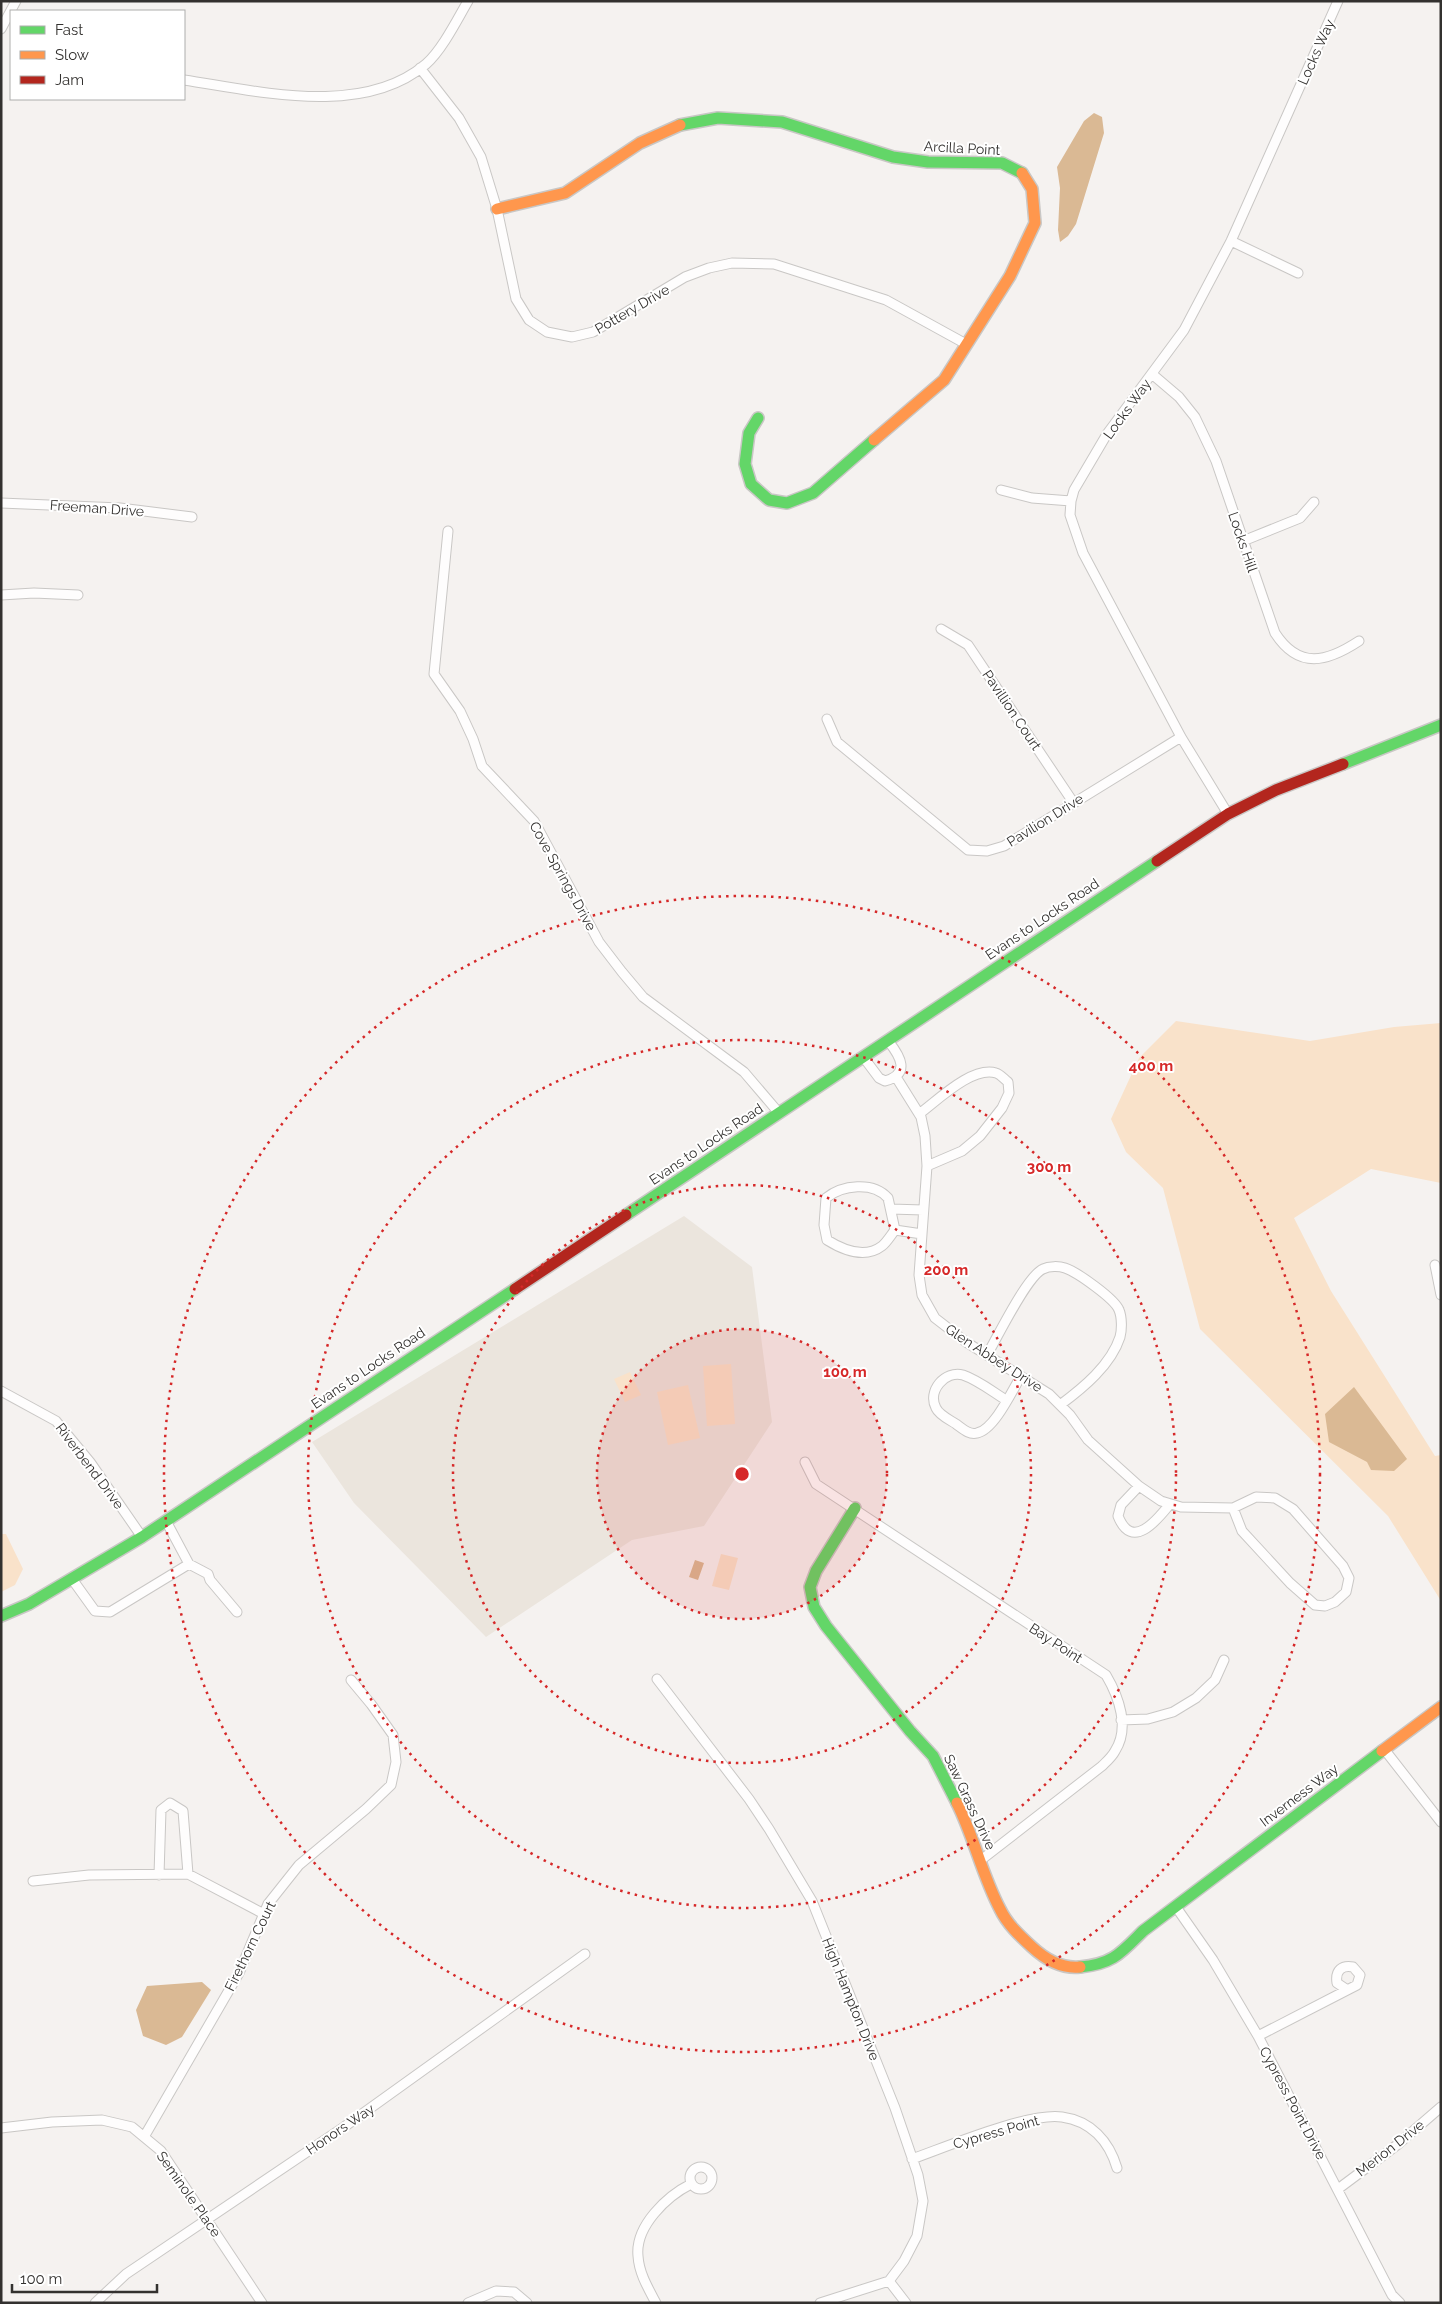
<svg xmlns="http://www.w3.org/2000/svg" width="1442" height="2304" font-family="Raleway,sans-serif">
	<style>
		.built { fill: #ebe5dd }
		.green { fill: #f9e2ca }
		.water { fill: #dab994 }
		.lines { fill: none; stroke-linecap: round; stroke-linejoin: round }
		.street-casing { stroke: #c9c7c5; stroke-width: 11 }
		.fast-casing { stroke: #c9c7c5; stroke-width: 14 }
		.slow-casing { stroke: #c9c7c5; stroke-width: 14 }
		.jam-casing { stroke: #c9c7c5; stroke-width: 14 }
		.street { stroke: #fefdfd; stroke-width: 9 }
		.fast { stroke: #63d668; stroke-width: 11 }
		.slow { stroke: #ff974d; stroke-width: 11 }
		.jam { stroke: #b3261e; stroke-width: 11 }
		.ring { fill: none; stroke: #d62828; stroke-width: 2.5; stroke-dasharray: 2.5 5 }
		.labels { text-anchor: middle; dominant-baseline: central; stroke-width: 4; stroke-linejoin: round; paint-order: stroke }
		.street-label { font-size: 14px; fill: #33312f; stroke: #fff }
		.centre { fill: #d62828; stroke: #fff; stroke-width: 2.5 }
		.ring-label { font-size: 15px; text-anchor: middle; font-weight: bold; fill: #d62828; stroke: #fff; stroke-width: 4; stroke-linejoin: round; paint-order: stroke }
	</style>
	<rect width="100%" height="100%" fill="#f5f2f0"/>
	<path class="built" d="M684,1216L752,1267L772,1422L704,1526L632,1540L486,1637L354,1503L312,1442Z"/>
	<path class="green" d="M1176,1021L1310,1041L1394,1027L1441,1023V1183L1371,1169L1294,1218L1331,1291L1435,1456L1441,1455V1601L1388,1516L1200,1329L1163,1188L1126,1152L1111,1119L1139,1058Z
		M731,1364L735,1424L707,1426L703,1366Z
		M630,1372L641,1395L625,1402L614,1379Z
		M688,1385L700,1438L668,1445L657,1392Z
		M1,1534H6L23,1569L15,1585L1,1592Z
		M721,1554L738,1558L729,1590L712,1586Z"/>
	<path class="water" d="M1094,113L1102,117L1104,133L1076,224L1068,236L1060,242L1058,230L1060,188L1057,167L1084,121Z
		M1354,1387L1407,1459L1394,1471L1371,1470L1367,1462L1329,1442L1325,1414Z
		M695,1560L704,1563L698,1580L689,1577Z
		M202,1982L211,1990L182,2037L166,2045L143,2036L136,2010L147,1986Z"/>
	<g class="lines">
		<defs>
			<path id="street" d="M1,29L16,1
				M420,68L459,118L481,157L497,209L516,299L529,320L547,332L572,337L593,332L685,277L709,268L732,263L774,264L886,300L966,344
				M184,80C258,91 363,118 426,64C442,50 457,20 468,1
				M1231,241L1298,273
				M1152,374L1179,397L1195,417L1216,461L1275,633C1299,670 1327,662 1359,641
				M1001,490L1032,498L1071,501
				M1,503L120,508L192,517
				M448,531L434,674L460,711L473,739L482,766L534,821L599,942L622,972L643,997L744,1072L779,1113
				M1243,541L1300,518L1314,502
				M1,595L34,593L78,595
				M941,629L968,645L1073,802
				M827,719L837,742L968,850L987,851L1004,846L1181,737
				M1228,814L1181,737L1083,553L1070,515L1071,501L1074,490L1107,434L1184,330L1231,241L1338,1
				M864,1058L879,1078L885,1081C911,1074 900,1056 889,1042
				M896,1077L921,1117L925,1136L927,1166L919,1275L922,1295L935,1318L966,1342L1049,1394L1070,1415L1088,1440L1139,1486L1161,1501L1181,1507L1233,1508L1256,1497L1275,1498L1293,1509L1343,1566L1349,1578L1346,1592L1335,1602L1325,1606L1315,1605L1290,1583L1242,1531L1233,1508
				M919,1114C938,1100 972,1066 996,1073C1000,1074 1004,1079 1008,1082L1009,1093L1002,1108L980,1136L962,1151L927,1166
				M891,1209L923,1210
				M895,1230L888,1198C873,1181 842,1185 826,1198L824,1225L827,1240C843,1250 865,1259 882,1246C887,1242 891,1235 895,1230L922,1234
				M1435,1265L1441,1295
				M987,1355C997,1338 1027,1276 1043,1269C1049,1266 1059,1266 1065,1268C1077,1272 1115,1299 1119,1310C1122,1317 1122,1330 1120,1337C1111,1365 1083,1388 1060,1405
				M1,1391L56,1421L90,1462L142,1537
				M1006,1400C993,1392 978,1380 963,1375C945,1370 927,1391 936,1408C939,1415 950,1420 956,1424C963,1429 969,1435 977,1433C994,1430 1012,1391 1021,1376
				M805,1462L816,1484L1106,1675C1119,1697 1130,1728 1115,1751C1112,1757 1106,1762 1102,1766L981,1860
				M1139,1486L1121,1505L1118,1516C1132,1552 1158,1519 1170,1504
				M166,1521L189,1564L208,1574L210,1580L237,1612
				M72,1579L95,1611L110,1612L189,1564
				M657,1679L749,1799L769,1829L812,1901L895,2108L918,2175L923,2201L917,2236L904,2261L889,2281L820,2303
				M1121,1720L1148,1719L1173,1712L1196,1698L1215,1680L1224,1660
				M1384,1749L1441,1822
				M159,1875L161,1810L170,1803L183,1811L188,1874
				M33,1881L89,1875L188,1874L264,1914
				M1176,1907L1213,1960L1258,2036L1392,2295L1400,2303
				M1258,2036L1357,1985L1360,1975L1353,1967C1342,1965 1335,1970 1337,1983L1346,1989
				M1,2128L52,2122L102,2120L132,2127L161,2151L262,2303
				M144,2137L239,1973L268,1904L299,1865L366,1809L391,1785L396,1762L393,1735L371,1704L351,1680
				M912,2159C946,2147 1029,2112 1062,2117C1091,2121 1109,2141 1117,2168
				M690 2178a11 11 0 1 1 22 0a11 11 0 1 1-22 0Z
				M1338,2189L1397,2145L1441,2107
				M889,2281L906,2303
				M95,2303L126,2274L344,2127L585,1954
				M468,2303L496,2291L514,2292L527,2303
				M656,2303C648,2288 639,2273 638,2256C635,2226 667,2196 691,2184"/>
			<path id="fast" d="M680,125L718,118L782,122L893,157L928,162L1002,163L1022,173
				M758,418L749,433L745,464L751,484L769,500L787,503L813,493L874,440
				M1343,764L1441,725
				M626,1215L1157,861
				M855,1508L816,1571L810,1587L814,1607L826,1626L910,1731L933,1756L957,1803
				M1,1616L29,1604L142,1537L515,1289
				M1080,1967C1113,1964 1121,1953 1143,1931L1382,1751"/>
			<path id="slow" d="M497,209L565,193L640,143L680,125
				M874,440L944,380L1010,276L1035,223L1032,189L1022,173
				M1382,1751L1441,1707
				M957,1803C974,1837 982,1875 1000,1909C1007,1924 1020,1936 1032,1947C1045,1959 1061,1969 1080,1967"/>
			<path id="jam" d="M1157,861L1228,814L1276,790L1343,764
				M515,1289L626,1215"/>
		</defs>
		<use href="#street" class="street-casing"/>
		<use href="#fast" class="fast-casing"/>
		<use href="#slow" class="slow-casing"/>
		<use href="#jam" class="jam-casing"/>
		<use href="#street" class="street"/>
		<use href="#fast" class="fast"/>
		<use href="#slow" class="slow"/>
		<use href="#jam" class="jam"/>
	</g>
	<circle cx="742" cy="1474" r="145" fill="#d62828" fill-opacity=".12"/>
	<g class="ring">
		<circle cx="742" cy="1474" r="145"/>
		<circle cx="742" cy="1474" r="289"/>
		<circle cx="742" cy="1474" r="434"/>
		<circle cx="742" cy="1474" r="578"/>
	</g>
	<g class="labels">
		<g class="street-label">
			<text transform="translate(1316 52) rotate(-66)">Locks Way</text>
			<text transform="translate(962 148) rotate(3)">Arcilla Point</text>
			<text transform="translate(632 309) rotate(-30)">Pottery Drive</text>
			<text transform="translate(1127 409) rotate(-54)">Locks Way</text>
			<text transform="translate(97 508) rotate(4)">Freeman Drive</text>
			<text transform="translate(1243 542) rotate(71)">Locks Hill</text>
			<text transform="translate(1012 710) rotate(56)">Pavillion Court</text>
			<text transform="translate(1045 820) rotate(-32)">Pavilion Drive</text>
			<text transform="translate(563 876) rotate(61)">Cove Springs Drive</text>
			<text transform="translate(1042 919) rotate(-34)">Evans to Locks Road</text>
			<text transform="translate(706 1144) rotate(-34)">Evans to Locks Road</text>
			<text transform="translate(994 1358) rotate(33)">Glen Abbey Drive</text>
			<text transform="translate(368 1368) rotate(-34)">Evans to Locks Road</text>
			<text transform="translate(90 1466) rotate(53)">Riverbend Drive</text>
			<text transform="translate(1056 1643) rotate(33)">Bay Point</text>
			<text transform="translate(1299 1795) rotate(-37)">Inverness Way</text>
			<text transform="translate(970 1802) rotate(65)">Saw Grass Drive</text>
			<text transform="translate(250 1946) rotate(-64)">Firethorn Court</text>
			<text transform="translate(851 1999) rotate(68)">High Hampton Drive</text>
			<text transform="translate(1293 2103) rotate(62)">Cypress Point Drive</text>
			<text transform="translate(340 2129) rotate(-34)">Honors Way</text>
			<text transform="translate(996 2132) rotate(-16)">Cypress Point</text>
			<text transform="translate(1390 2148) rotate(-38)">Merion Drive</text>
			<text transform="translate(189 2194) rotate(55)">Seminole Place</text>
		</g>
	</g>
	<circle cx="742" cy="1474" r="8" class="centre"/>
	<g class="ring-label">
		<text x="1151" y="1071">400 m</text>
		<text x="1049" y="1172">300 m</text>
		<text x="946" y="1275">200 m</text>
		<text x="845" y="1377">100 m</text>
	</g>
	<rect width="1442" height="2304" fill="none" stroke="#33312f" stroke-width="5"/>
	<rect x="10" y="10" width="175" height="90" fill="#ffffff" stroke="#adadac"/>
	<rect x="20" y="26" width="25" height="8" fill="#63d668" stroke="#adadac"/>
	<text x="55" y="35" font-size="15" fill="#33312f">Fast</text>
	<rect x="20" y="51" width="25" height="8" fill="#ff974d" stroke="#adadac"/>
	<text x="55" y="60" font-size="15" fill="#33312f">Slow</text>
	<rect x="20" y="76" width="25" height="8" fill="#b3261e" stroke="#adadac"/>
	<text x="55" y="85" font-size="15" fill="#33312f">Jam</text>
	<path d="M12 2284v8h145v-8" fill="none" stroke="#33312f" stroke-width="2.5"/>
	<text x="20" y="2284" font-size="15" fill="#33312f" stroke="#ffffff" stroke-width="4" paint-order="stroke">100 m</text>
</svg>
